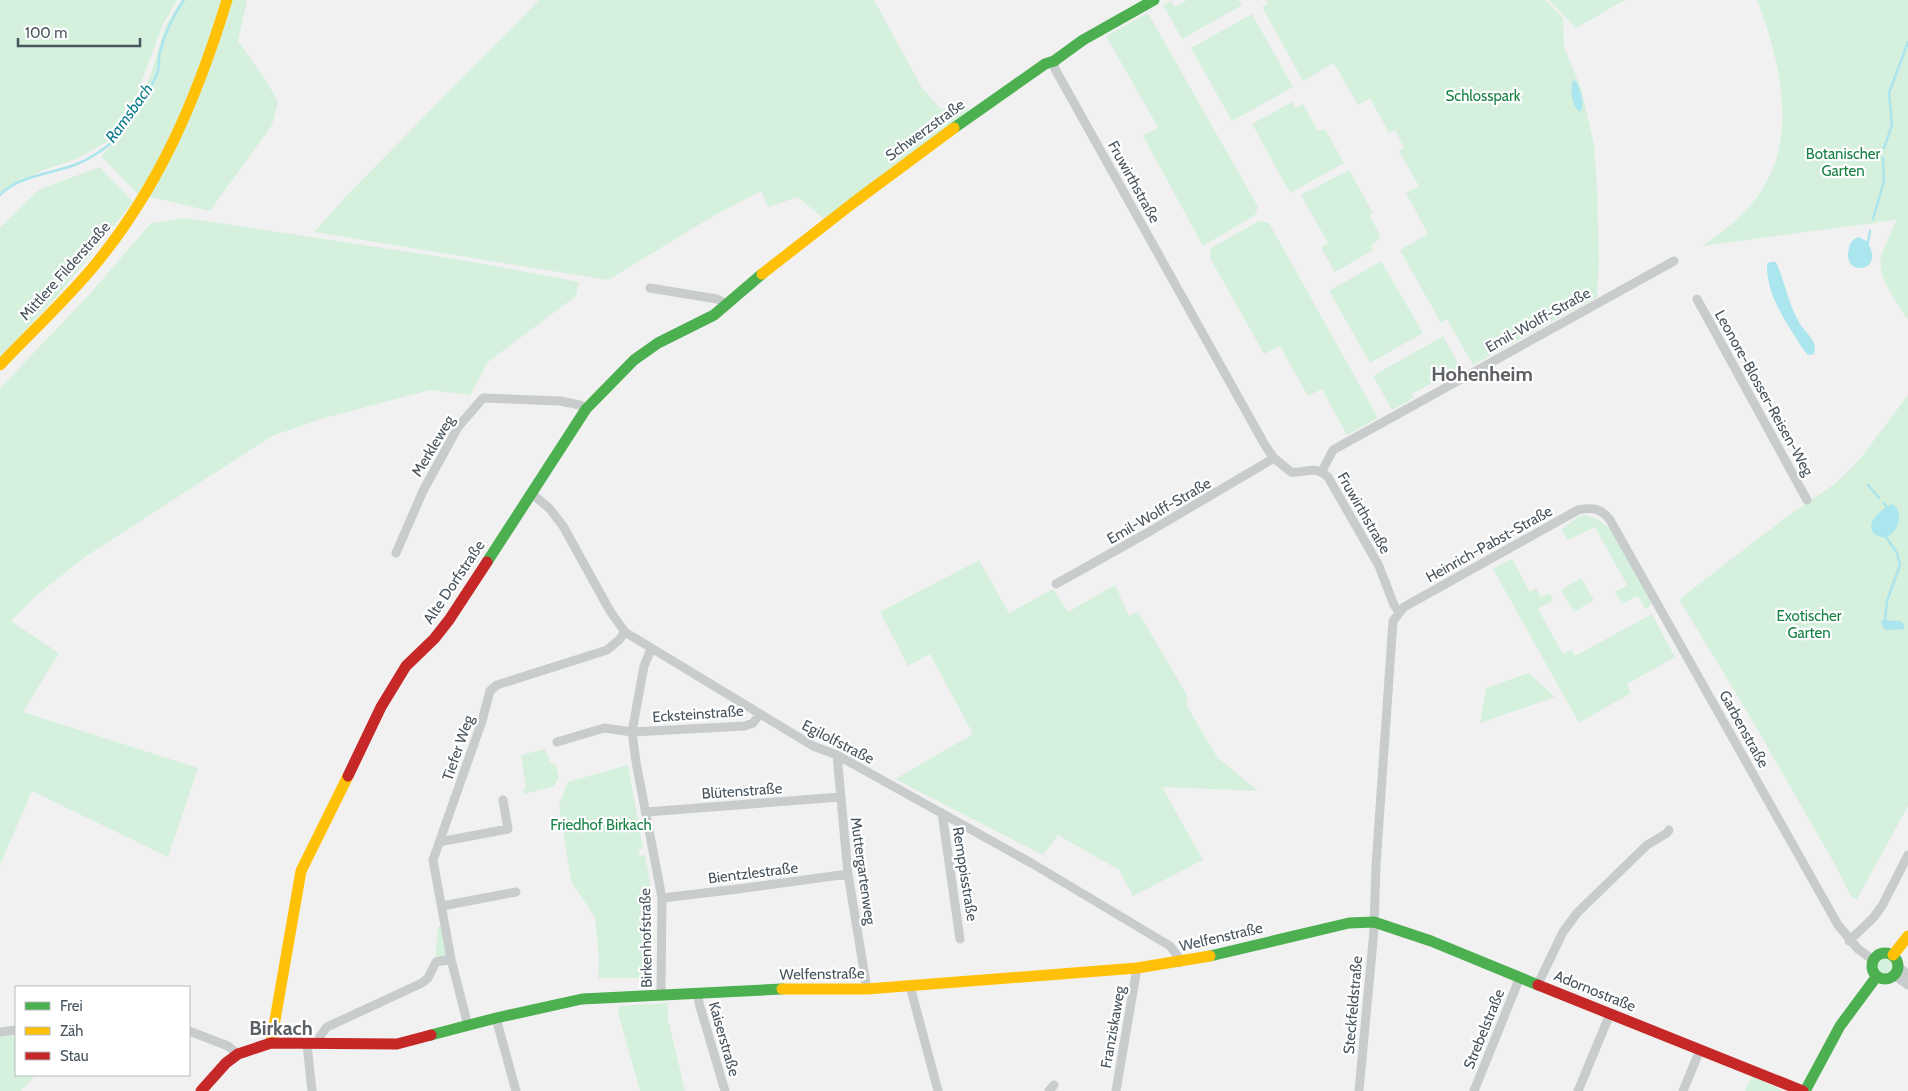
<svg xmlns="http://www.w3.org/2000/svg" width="1908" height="1091" font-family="Cabin,sans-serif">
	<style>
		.green { fill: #d6f0de }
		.water { fill: #abe5ee }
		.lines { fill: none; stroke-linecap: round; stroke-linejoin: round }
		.stream { stroke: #abe5ee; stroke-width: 2.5 }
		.street { stroke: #c9cccd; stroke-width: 9 }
		.fast { stroke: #4caf50; stroke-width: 11 }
		.slow { stroke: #ffc107; stroke-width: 11 }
		.jam { stroke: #c62828; stroke-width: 11 }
		.labels { text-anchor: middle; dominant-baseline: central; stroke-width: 4.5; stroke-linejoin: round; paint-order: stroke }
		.park-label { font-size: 15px; fill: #178144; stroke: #fff }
		.street-label { font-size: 15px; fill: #48555e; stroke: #fff }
		.water-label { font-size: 16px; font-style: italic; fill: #0d7d8e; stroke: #fff }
		.district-label { font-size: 20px; font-weight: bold; fill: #5d6165; stroke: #fff }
	</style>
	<rect width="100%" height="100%" fill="#f2f1f1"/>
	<path class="green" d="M0,0H177L163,24L134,102L110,140L76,159L41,171L0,193Z
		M181,0H247L238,41L267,82L278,102L272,125L210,211L138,194L101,156L121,136L150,77L165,27Z
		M539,0H874L922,88L941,109L963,107L971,110L825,220L798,197L768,207L761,191L715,215L608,280L314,232L350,192Z
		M1187,0H1239L1242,5L1182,39L1163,5L1171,1L1175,7Z
		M1266,0H1545L1563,18L1564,47L1581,88L1594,144L1597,188L1599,261L1597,297L1473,365L1447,319L1441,323L1400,250L1428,234L1406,193L1419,186L1399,151L1404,148L1395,130L1389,133L1370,98L1358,105L1334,63L1303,81L1262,7L1268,4Z
		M1549,0H1625L1576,28Z
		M1757,0H1908V320C1898,304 1876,276 1881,257C1885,244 1892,232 1896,220L1702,246C1725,230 1748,213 1763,188C1798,133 1779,57 1757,0Z
		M1148,13L1258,207L1255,215L1203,246L1143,136L1158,127L1106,36Z
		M1252,14L1293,87L1232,121L1191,48Z
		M1292,102L1296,108L1303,104L1318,131L1325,129L1344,163L1290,193L1252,124Z
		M100,167L133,202L61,292L0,358V227L40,189Z
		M1349,170L1373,213L1370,215L1381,238L1371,245L1373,250L1335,272L1321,248L1328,243L1301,195Z
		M186,218L468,261L579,282L576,296L488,362L470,395L430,390L324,418L272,436L85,557L38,594L11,621L59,653L23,712L198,768L168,857L32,791L0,865V388L88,296L151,223Z
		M1259,221L1269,223L1378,418L1347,435L1322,389L1308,396L1280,346L1264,354L1210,258L1211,248Z
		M1381,261L1423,333L1370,363L1329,291Z
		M1443,336L1462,371L1455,376L1452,372L1412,394L1414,398L1392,410L1373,376Z
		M1908,395V806L1857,899L1851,897L1838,870L1749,715L1680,601L1682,597L1789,515L1836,483L1859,460Z
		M1585,515L1599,520L1611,530L1652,603L1646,610L1638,596L1622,604L1615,592L1627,585L1595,527L1568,540L1561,530L1578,517Z
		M1512,559L1530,592L1536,588L1541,597L1549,593L1553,600L1538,609L1563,654L1572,650L1575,656L1652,614L1675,657L1627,684L1631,693L1579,723L1493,569Z
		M979,560L1009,613L1053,589L1068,612L1115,585L1129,616L1138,612L1186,693L1188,708L1217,757L1258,791L1162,787L1203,860L1133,896L1119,870L1058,835L1043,855L895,779L973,734L930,654L908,666L880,612Z
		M1581,578L1594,600L1574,612L1561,590Z
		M1529,673L1555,697L1480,723L1486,688Z
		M545,749L550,762L556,765L559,777L554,786L524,794L523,790L526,788L521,755Z
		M628,765L643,849H638L640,856L645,855L652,893L648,901L655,944H649L648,978H598L599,959L595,917L571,881L559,806L568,782Z
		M442,926L448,957L435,960L438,927Z
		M1877 965a8 8 0 1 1 16 0a8 8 0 1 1-16 0Z
		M668,1003V1019L685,1091H640L618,1013L619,1006Z
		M16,1034V1075H36L21,1091H0V1036Z
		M1752,1076L1783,1091H1745Z"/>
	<path class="water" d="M1573,80L1577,82C1580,91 1586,105 1580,112C1571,106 1570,89 1573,80Z
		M1859,237L1868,242C1869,246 1873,252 1872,257C1872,273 1842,273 1849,248C1850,242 1853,239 1859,237Z
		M1770,262H1776C1785,282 1789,306 1800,324C1806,334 1818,340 1814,354L1808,355L1803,349C1787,323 1766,296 1767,264Z
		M1892,504C1908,513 1894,544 1878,536C1860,527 1882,508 1892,504Z
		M1882,620L1900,621L1904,624V629L1888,630L1884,629L1881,622Z"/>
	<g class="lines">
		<path class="stream" d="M1884,148L1892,125L1889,93L1908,42
			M0,195C19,175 52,174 77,164C89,159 100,152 110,144C121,135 152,88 157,74C160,67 158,59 160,52C165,32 173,16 184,0
			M1873,219L1884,181L1883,158
			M1868,242L1870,231
			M1868,485L1879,498
			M1884,503L1886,506
			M1885,620L1887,601L1900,565L1897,553L1886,537"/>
		<path class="street" d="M1054,61L1055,69L1266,447L1274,458L1291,472C1306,474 1313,464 1328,477L1379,566L1394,605L1399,612
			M650,288L717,299L727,304
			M1697,299L1807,500
			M1322,471L1333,450L1674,261
			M532,494L549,508L563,526L610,611L625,632L813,746L837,755L1033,864L1170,946L1177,955L1179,963
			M396,553L423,491L458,427L483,398L560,401L580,405L586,409
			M1056,584L1147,533L1274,458
			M651,649L644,666L632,732L636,762L662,898L661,996
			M557,742L604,728L632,732L745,726L753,723L760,714
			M837,755L848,874L867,989
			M646,812L840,797
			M942,813L960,939
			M439,842L508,829L503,800
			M662,898L738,889L848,874
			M442,906L516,892
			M1849,941L1873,918L1882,906L1908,855
			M1898,966L1908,975
			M1894,975L1908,985
			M1538,984L1563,932L1577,913L1647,845L1667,833L1669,830
			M910,986L938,1091
			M698,993L699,1003L725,1091
			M496,1018L516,1091
			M468,1026L451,959L433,860L482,721L490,691L497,685L607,650L619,640L625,632
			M189,1031L228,1046L238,1054
			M0,1032L16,1030
			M307,1044L312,1091
			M318,1044L320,1036L327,1027L422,983L428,978L436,962L451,959
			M1049,1091L1054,1085
			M1116,1091L1137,968
			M1359,1091L1374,930L1376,865L1393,621L1404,607L1578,510C1593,507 1601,508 1610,520L1838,925L1858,949L1873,960
			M1474,1091L1520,977
			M1578,1091L1610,1014
			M1683,1091L1700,1050"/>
		<path class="fast" d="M954,128L1045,64L1054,61L1083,40L1154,0
			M487,562L586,409L634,360L658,343L714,315L762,274
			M1872 966a13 13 0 1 1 26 0a13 13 0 1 1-26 0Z
			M1210,956L1349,923L1374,922L1431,941L1538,985
			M431,1035L496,1018L582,999L782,989
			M1805,1091L1840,1026L1877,976"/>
		<path class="slow" d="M762,274L853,203L954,128
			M0,365C31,332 65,301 94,266C160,186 197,98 227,0
			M1893,955L1908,936
			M782,989H867L1137,968L1210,956
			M271,1043L301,871L348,776"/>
		<path class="jam" d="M348,776L381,707L406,666L434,639L449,620L487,562
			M1538,985L1803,1091
			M201,1091L226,1063L238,1054L271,1043L397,1044L431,1035"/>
	</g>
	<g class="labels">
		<g class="park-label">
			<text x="1483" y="96">Schlosspark</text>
			<text x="1843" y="154">Botanischer<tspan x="1843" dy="17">Garten</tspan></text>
			<text x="1809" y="616">Exotischer<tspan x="1809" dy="17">Garten</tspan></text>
			<text x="601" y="825">Friedhof Birkach</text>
		</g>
		<g class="street-label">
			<text transform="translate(925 130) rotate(-36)">Schwerzstraße</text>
			<text transform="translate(1134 182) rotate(61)">Fruwirthstraße</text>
			<text transform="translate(65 271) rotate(-48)">Mittlere Filderstraße</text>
			<text transform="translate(1538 320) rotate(-29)">Emil-Wolff-Straße</text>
			<text transform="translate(1764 393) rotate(61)">Leonore-Blosser-Reisen-Weg</text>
			<text transform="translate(433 446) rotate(-59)">Merkleweg</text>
			<text transform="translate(1159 511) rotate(-30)">Emil-Wolff-Straße</text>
			<text transform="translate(1364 513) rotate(60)">Fruwirthstraße</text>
			<text transform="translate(1489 544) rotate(-29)">Heinrich-Pabst-Straße</text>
			<text transform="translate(454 582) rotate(-56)">Alte Dorfstraße</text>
			<text transform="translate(698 714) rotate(-4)">Ecksteinstraße</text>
			<text transform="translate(1744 729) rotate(61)">Garbenstraße</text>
			<text transform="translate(838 742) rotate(27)">Egilolfstraße</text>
			<text transform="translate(458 748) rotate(-71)">Tiefer Weg</text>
			<text transform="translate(742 791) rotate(-4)">Blütenstraße</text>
			<text transform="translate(863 871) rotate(82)">Muttergartenweg</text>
			<text transform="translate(753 873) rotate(-7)">Bientzlestraße</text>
			<text transform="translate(965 874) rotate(81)">Remppisstraße</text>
			<text transform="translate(1221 937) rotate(-13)">Welfenstraße</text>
			<text transform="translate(646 938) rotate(-91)">Birkenhofstraße</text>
			<text transform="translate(822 974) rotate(-1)">Welfenstraße</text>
			<text transform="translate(1595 991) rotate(22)">Adornostraße</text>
			<text transform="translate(1353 1005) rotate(-85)">Steckfeldstraße</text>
			<text transform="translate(1113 1027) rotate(-80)">Franziskaweg</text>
			<text transform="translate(1484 1029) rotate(-68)">Strebelstraße</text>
			<text transform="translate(724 1039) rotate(74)">Kaiserstraße</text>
		</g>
		<g class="water-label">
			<text transform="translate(129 113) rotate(-54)">Ramsbach</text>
		</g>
		<g class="district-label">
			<text x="1482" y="374">Hohenheim</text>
			<text x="281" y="1028">Birkach</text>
		</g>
	</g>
	<rect x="15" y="986" width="175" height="90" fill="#ffffff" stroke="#b6bbbf"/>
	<rect x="25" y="1002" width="25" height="8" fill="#4caf50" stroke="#b6bbbf"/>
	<text x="60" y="1011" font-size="15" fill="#48555e">Frei</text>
	<rect x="25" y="1027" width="25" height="8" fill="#ffc107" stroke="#b6bbbf"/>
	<text x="60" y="1036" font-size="15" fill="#48555e">Zäh</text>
	<rect x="25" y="1052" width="25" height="8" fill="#c62828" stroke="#b6bbbf"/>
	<text x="60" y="1061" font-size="15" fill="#48555e">Stau</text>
	<path d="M18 38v8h122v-8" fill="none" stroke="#48555e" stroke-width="2.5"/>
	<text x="25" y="38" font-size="15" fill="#48555e" stroke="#ffffff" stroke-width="4" paint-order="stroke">100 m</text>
</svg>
